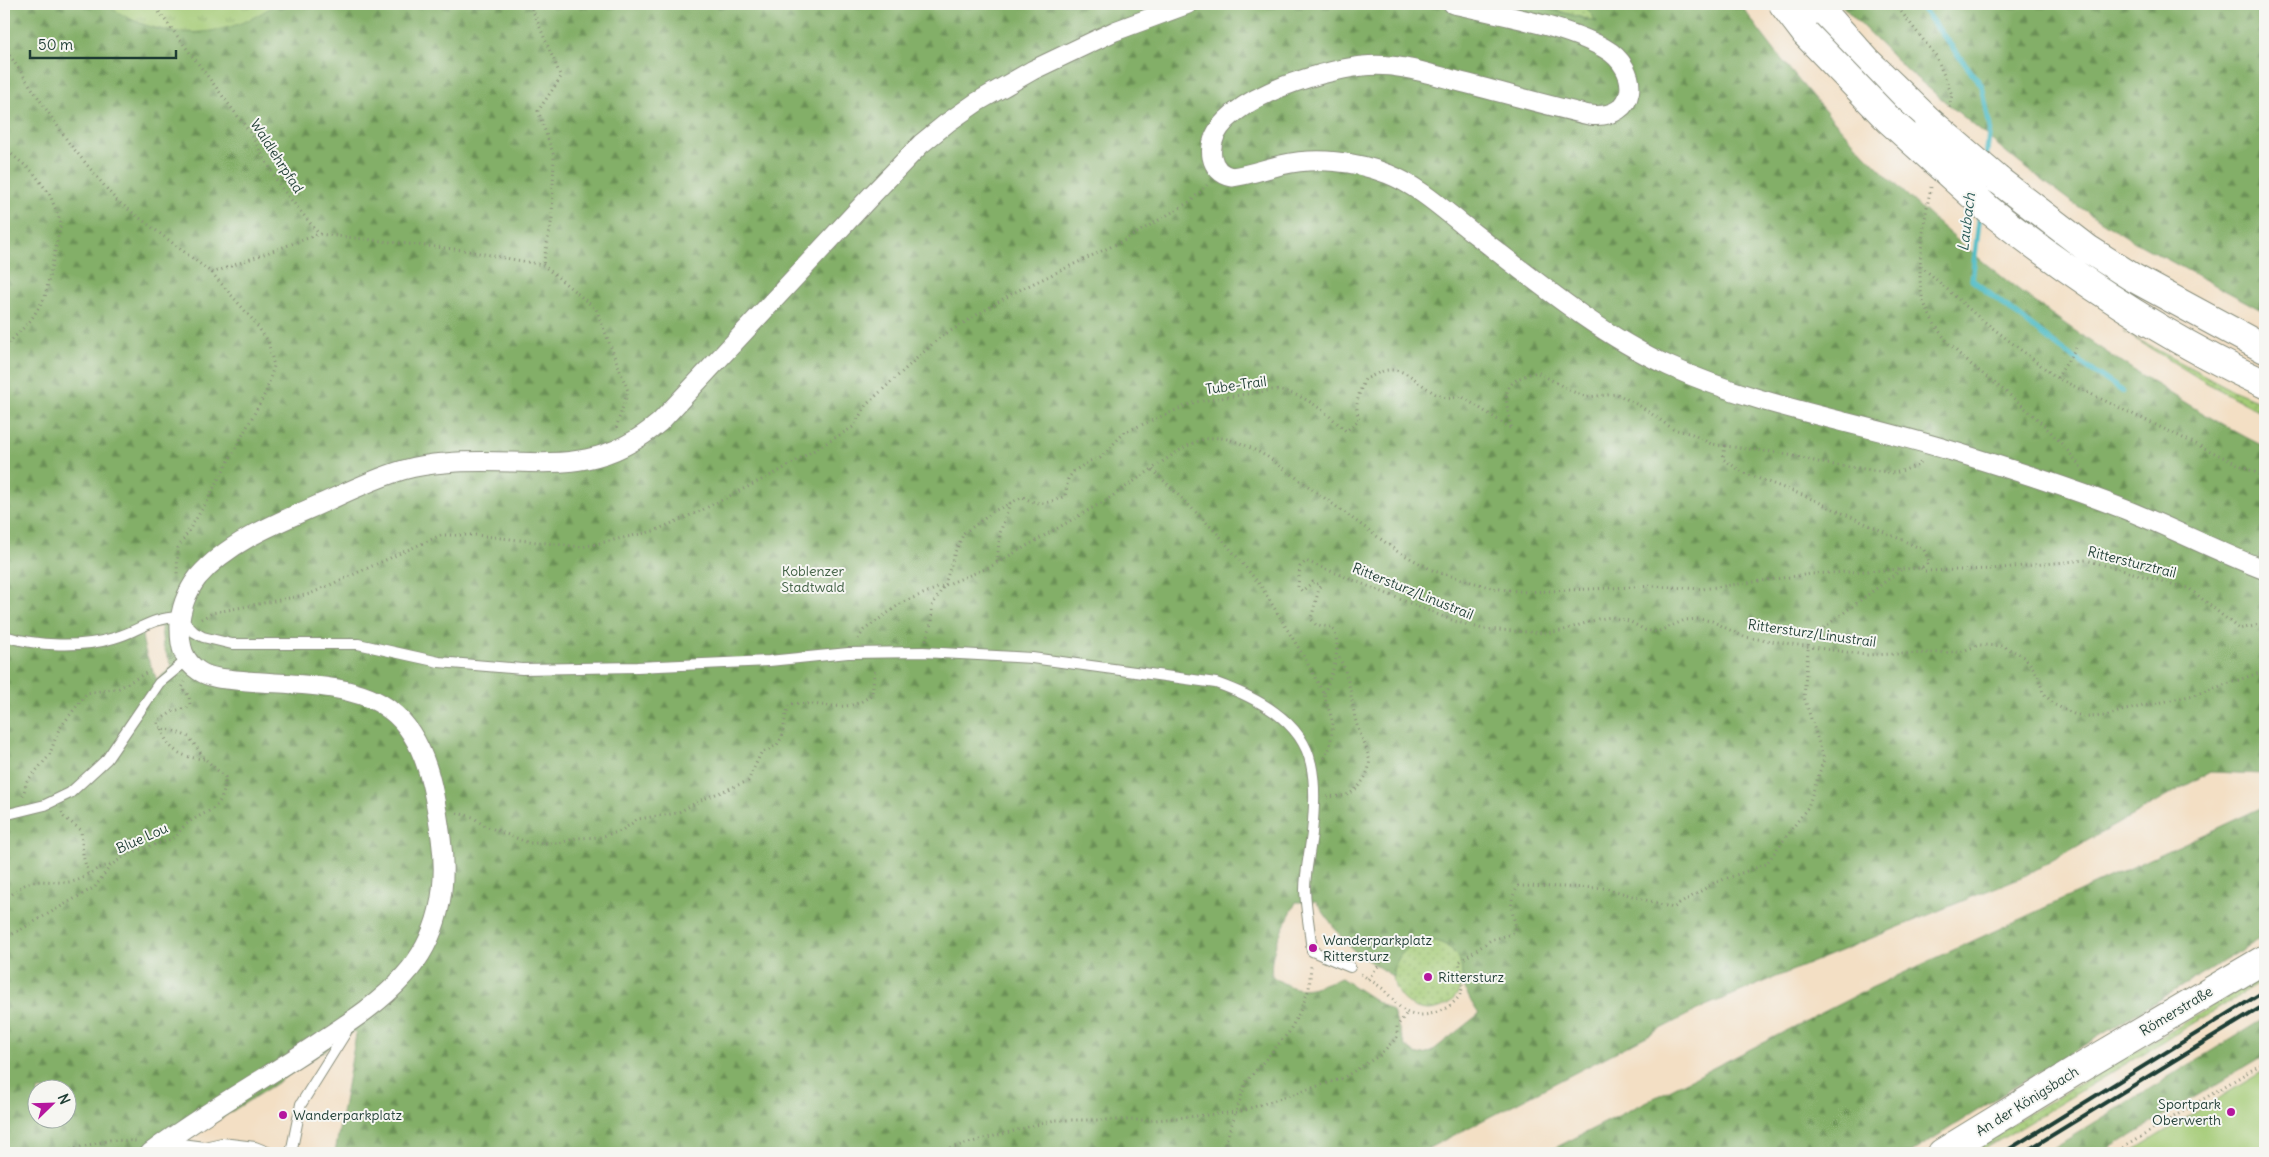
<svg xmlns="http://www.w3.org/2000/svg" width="2269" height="1157" font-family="Delius,sans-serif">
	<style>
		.grass { fill: url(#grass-dots); stroke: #628455 }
		.forest { fill: url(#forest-firs); stroke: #51764e; fill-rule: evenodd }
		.park { fill: url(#park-tufts); stroke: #628455 }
		.pitch { fill: #a4cb76; stroke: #628455 }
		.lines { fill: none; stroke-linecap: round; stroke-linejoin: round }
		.stream { stroke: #4dbbc5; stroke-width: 5.5 }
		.lane-casing { stroke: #898e7c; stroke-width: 12 }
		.street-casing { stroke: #898e7c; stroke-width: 21 }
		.primary-casing { stroke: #898e7c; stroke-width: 30 }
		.highway-casing { stroke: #898e7c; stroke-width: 30 }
		.path { stroke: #898e7c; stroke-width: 3; stroke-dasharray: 1 4; stroke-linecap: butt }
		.lane { stroke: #fff; stroke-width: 10 }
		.street { stroke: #fff; stroke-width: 19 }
		.primary { stroke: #fff; stroke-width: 28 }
		.highway { stroke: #fff; stroke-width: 28 }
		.rail { stroke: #1f3d34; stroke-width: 4 }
		.highway-bridge-casing { stroke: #898e7c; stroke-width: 30; stroke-linecap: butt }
		.highway-bridge { stroke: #fff; stroke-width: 28 }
		.poi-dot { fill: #b5179e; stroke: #f6f6f2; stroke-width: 2 }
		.labels { text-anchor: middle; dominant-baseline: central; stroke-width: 4; stroke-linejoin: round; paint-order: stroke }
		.street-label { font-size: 14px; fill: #1f3d34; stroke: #f6f6f2 }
		.park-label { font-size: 14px; fill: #406044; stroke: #f6f6f2 }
		.poi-label { font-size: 14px; fill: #1f3d34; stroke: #f6f6f2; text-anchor: start }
		.water-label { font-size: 15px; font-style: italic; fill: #2a5c58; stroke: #f6f6f2 }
	</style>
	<defs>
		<pattern id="grass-dots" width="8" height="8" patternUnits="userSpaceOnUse" patternTransform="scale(1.25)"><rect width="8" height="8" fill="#a4cb76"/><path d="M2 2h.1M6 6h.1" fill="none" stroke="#85a662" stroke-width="1.8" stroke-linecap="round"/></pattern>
		<pattern id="forest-firs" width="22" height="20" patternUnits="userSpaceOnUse" patternTransform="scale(1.25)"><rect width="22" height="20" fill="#83af67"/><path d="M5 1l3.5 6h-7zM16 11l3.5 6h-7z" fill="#6b9056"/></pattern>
		<pattern id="park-tufts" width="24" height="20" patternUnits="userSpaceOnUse" patternTransform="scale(1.25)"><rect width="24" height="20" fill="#a4cb76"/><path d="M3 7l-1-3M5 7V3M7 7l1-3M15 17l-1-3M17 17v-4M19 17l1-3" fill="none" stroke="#85a662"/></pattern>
	</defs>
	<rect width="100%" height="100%" fill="#f6f6f2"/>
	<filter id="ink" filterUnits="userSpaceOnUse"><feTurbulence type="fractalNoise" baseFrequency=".02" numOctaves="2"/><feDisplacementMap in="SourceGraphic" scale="10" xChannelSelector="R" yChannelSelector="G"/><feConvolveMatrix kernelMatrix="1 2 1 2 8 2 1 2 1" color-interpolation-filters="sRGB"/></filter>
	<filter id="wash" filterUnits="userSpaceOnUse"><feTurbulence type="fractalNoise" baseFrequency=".0096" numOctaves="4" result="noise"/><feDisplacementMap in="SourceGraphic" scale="20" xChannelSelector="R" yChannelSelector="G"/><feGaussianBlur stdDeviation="1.12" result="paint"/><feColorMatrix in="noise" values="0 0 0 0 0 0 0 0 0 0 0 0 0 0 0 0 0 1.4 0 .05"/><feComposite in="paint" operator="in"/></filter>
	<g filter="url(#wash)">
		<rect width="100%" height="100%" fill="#f3dfc4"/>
		<path class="grass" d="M1532,4H1584L1598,22Z
			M2124,332L2234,391L2265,404V414L2205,382Z
			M1393 975a35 35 0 1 1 70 0a35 35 0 1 1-70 0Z
			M2265,974V980L1978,1153H1961L2171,1031Z"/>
		<path class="forest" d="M4,4C34,4 74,0 104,4C112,5 128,18 137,22C184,42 234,32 275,4H1532L1597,22L1584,4H1740C1840,146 1970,263 2115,358C2164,390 2213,421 2265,447V774L2210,772L2026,875L1703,1007L1419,1153H335L356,1035L354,1031L272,1086L166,1153H4ZM161,626L163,646L172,667L157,680C150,663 141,647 142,628ZM1296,902H1316L1345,942L1359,955L1394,977C1393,944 1434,928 1455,953C1463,963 1461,972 1463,983C1466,994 1473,1005 1479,1014L1431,1052L1417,1055L1405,1046L1393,1012L1341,978C1310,988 1301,997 1272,976C1268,951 1285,925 1296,902ZM38,1090H68V1120H38Z
			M1840,4H2265V312L2135,242L2070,201L2017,161L1908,71Z
			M2265,806V936L2013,1088L1910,1153H1545L1871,988Z
			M2265,1018V1055L2101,1153H2045Z"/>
		<path class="park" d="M106,4H275C225,42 156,42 106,4Z"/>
		<path class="pitch" d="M2265,1070V1153H2129Z"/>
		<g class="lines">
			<path class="stream" d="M1919,4L1982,86L1990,127L1986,159
				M1980,213L1972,280L2061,349L2122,391"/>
		</g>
	</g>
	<g filter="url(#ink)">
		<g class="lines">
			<defs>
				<path id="lane" d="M4,636C37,646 81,648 114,638C140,631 149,618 179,617L194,632L203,637L232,644H358L439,662L522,669L637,667L769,661L848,653L923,652L1032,658L1216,683C1255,697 1302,720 1311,764C1316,786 1314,811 1312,833C1310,852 1305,872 1305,890C1306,911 1310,931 1312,951L1350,967
					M4,815L45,805L70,793L107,759L159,683L187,660
					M166,1142L204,1147L222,1143L255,1147L270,1153
					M291,1153L301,1104L346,1032L344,1028"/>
				<path id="street" d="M1453,4C1498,14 1565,26 1604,48C1642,69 1639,121 1589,115C1545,105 1501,92 1457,81C1427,73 1394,62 1363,66C1323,70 1203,102 1212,157C1214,167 1221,175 1232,177C1249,175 1265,169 1281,165C1316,157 1355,161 1388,174C1421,187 1448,214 1476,235C1537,282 1599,334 1669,366C1759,407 1858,422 1952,451C2010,469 2068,487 2124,509C2172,528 2218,552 2265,570
					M150,1153C204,1112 265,1079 321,1041C350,1022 381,1002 404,976C439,938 448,888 441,838C435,794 427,738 390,710C355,682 290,685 247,681C231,679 213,680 199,671C183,661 180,646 180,629C179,611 187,591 198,577C230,540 282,521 325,502C351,490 376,478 403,470C417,466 431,464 445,463C528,455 589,483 660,422L870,197L921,144L947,123L977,102L1033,70L1115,31L1188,4"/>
				<path id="primary" d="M1942,1153L2087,1064L2265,959"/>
				<path id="highway" d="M1783,4L1806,34
					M1816,4L1867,61L1929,121
					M1998,180L2088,249L2132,277L2265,349
					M1989,210C2075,278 2165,338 2265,384"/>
			</defs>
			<use href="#lane" class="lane-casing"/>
			<use href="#street" class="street-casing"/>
			<use href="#primary" class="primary-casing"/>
			<use href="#highway" class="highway-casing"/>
			<path class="path" d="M153,4L249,131L280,186L319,234L463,250L543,265L596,309L628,391L616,428
				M530,4L561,77L538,111L554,156L552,218L543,265
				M1895,4L1936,56L1952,95L1949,108
				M4,47L69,143L116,200L212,273L253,320L268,341L274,366L266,392L204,506L178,548L177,574
				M2265,111V112
				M4,148L33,172L50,195L61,223L45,297L31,320L4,348
				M1931,187C1925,213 1915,276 1923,300C1942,353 1988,374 2026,409C2049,429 2068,449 2085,473
				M1921,266L1976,315L2057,378L2265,477
				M212,273L319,234
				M2057,378L2076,348
				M997,562L1000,533L1010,503
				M1921,568L1925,571L1991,569L2086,560L2190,589L2239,629L2265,624
				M201,619L212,613L310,594L441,535H475L582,547L654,531L700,511L781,470L853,427L866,405L939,338L1013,293L1125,240L1191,201L1207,185
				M858,639L864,630L903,602L990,567L1108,499L1152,469
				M926,640L932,621V606L945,584L955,552L964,533L996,510L1023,497C1040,507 1048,503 1065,496L1068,479L1074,471L1090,461L1100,458L1125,432L1195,402L1272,390C1304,392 1323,410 1346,431L1359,420C1354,405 1359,393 1365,379C1371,377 1377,373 1383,371C1410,364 1422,392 1446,398C1450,399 1456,397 1461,396L1512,429C1504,395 1499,382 1537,372L1571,391L1587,397L1617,394L1642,407L1673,429L1692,434L1711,444L1725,446
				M1324,693C1331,677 1345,642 1331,627L1316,625L1311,619L1320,585L1313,582L1302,591L1298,587L1300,567L1306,561L1454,621L1483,629L1543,633L1561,631L1598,619L1612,617L1629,621L1645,630L1657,632L1685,620L1698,619L1712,621L1744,637L1866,655L1960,652L1979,645L2003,646L2021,655L2029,662L2038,675L2043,693L2055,705L2074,714L2087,717L2106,716L2121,711L2194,695L2265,671
				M162,729C167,751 184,758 204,759
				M1324,758L1330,747L1333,723L1324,694L1304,657L1261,586L1218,534L1152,469C1203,433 1215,426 1271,459L1397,551L1434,571L1492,588L1527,592L1653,586L1702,589L1811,574L1920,568L1926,565L1929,561L1924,550L1805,496L1744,473L1723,459L1725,446L1780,453L1827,464L1895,473L1919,465L1921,461
				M23,796L27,781L49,756L59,729L87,693L119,688L148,672
				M1327,797C1333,796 1340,797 1346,795C1358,791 1372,772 1369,758C1366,744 1358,732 1355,718C1351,697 1349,672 1337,654
				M62,812L64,817L81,830L83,855L88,874
				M457,813L473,817L483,825L529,843H560L576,838L600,837L621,831L638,819L677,813L701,800L748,781L761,753L777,745L782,737L786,714L790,704C818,700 847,717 872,694L875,667
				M4,846L11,828
				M4,900C13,895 19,886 29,883C44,878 60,885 75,881C89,877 92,868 110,865
				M4,939L95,887L111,865L128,854L176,837C192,807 226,821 225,777L205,759L189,737L174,731L162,729L158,725V721L174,711L187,708L190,704L189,696L182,688L185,682
				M1361,974C1368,979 1377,984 1383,989C1391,996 1399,1009 1408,1013C1424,1020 1455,1009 1461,992C1464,986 1461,969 1459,962L1491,940L1512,934L1516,928C1512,909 1508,904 1518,886L1605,888L1673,908L1714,883L1766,864L1808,807L1824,759L1804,697L1809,639L1902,569
				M1368,979L1386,956
				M56,1153L110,1140L136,1141
				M936,1153L942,1150L1055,1120H1155L1238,1112L1343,1078L1380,1055L1397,1037V1026L1407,1013
				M1222,1153L1246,1082L1289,1032L1300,1011L1309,989L1311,966
				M2114,1153L2265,1062"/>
			<use href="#lane" class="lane"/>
			<use href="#street" class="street"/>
			<use href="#primary" class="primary"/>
			<use href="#highway" class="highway"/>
			<path class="rail" d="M2003,1153L2265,991
				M2023,1153L2265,1005"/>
			<defs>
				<path id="highway-bridge" d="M1806,34L1888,119L1989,210
					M1929,121L1998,180"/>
			</defs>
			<use href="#highway-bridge" class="highway-bridge-casing"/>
			<use href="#highway-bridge" class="highway-bridge"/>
		</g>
	</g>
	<g class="poi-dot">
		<circle cx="1313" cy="948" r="5"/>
		<circle cx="1428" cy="977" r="5"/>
		<circle cx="2231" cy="1112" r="5"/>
		<circle cx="283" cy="1115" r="5"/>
	</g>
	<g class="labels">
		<g class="street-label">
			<text transform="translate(277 156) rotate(57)">Waldlehrpfad</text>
			<text transform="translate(1236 385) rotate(-8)">Tube-Trail</text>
			<text transform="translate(2132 562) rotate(14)">Rittersturztrail</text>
			<text transform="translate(1413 591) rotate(22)">Rittersturz/Linustrail</text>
			<text transform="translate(1812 633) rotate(8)">Rittersturz/Linustrail</text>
			<text transform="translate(142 838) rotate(-24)">Blue Lou</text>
			<text transform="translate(2176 1011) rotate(-31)">Römerstraße</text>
			<text transform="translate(2027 1101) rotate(-32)">An der Königsbach</text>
		</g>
		<g class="park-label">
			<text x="813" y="571">Koblenzer<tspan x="813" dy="16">Stadtwald</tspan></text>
		</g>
		<g class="poi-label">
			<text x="1323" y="940">Wanderparkplatz<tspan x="1323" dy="16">Rittersturz</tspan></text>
			<text x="1438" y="977">Rittersturz</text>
			<text x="2221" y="1104" text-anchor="end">Sportpark<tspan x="2221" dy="16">Oberwerth</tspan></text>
			<text x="293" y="1115">Wanderparkplatz</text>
		</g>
		<g class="water-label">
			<text transform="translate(1966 222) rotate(-83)">Laubach</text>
		</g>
	</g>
	<rect width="2269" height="1157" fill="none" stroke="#f6f6f2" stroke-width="20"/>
	<g transform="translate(52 1104) rotate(67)"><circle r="24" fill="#f6f6f2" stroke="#a0aca6"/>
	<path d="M0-4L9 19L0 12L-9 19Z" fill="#b5179e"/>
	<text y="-8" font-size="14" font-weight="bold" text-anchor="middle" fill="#1f3d34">N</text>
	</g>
	<path d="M30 50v8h146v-8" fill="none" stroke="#1f3d34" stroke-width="2.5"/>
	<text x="38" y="50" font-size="15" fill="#1f3d34" stroke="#f6f6f2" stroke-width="4" paint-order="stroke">50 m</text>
</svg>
